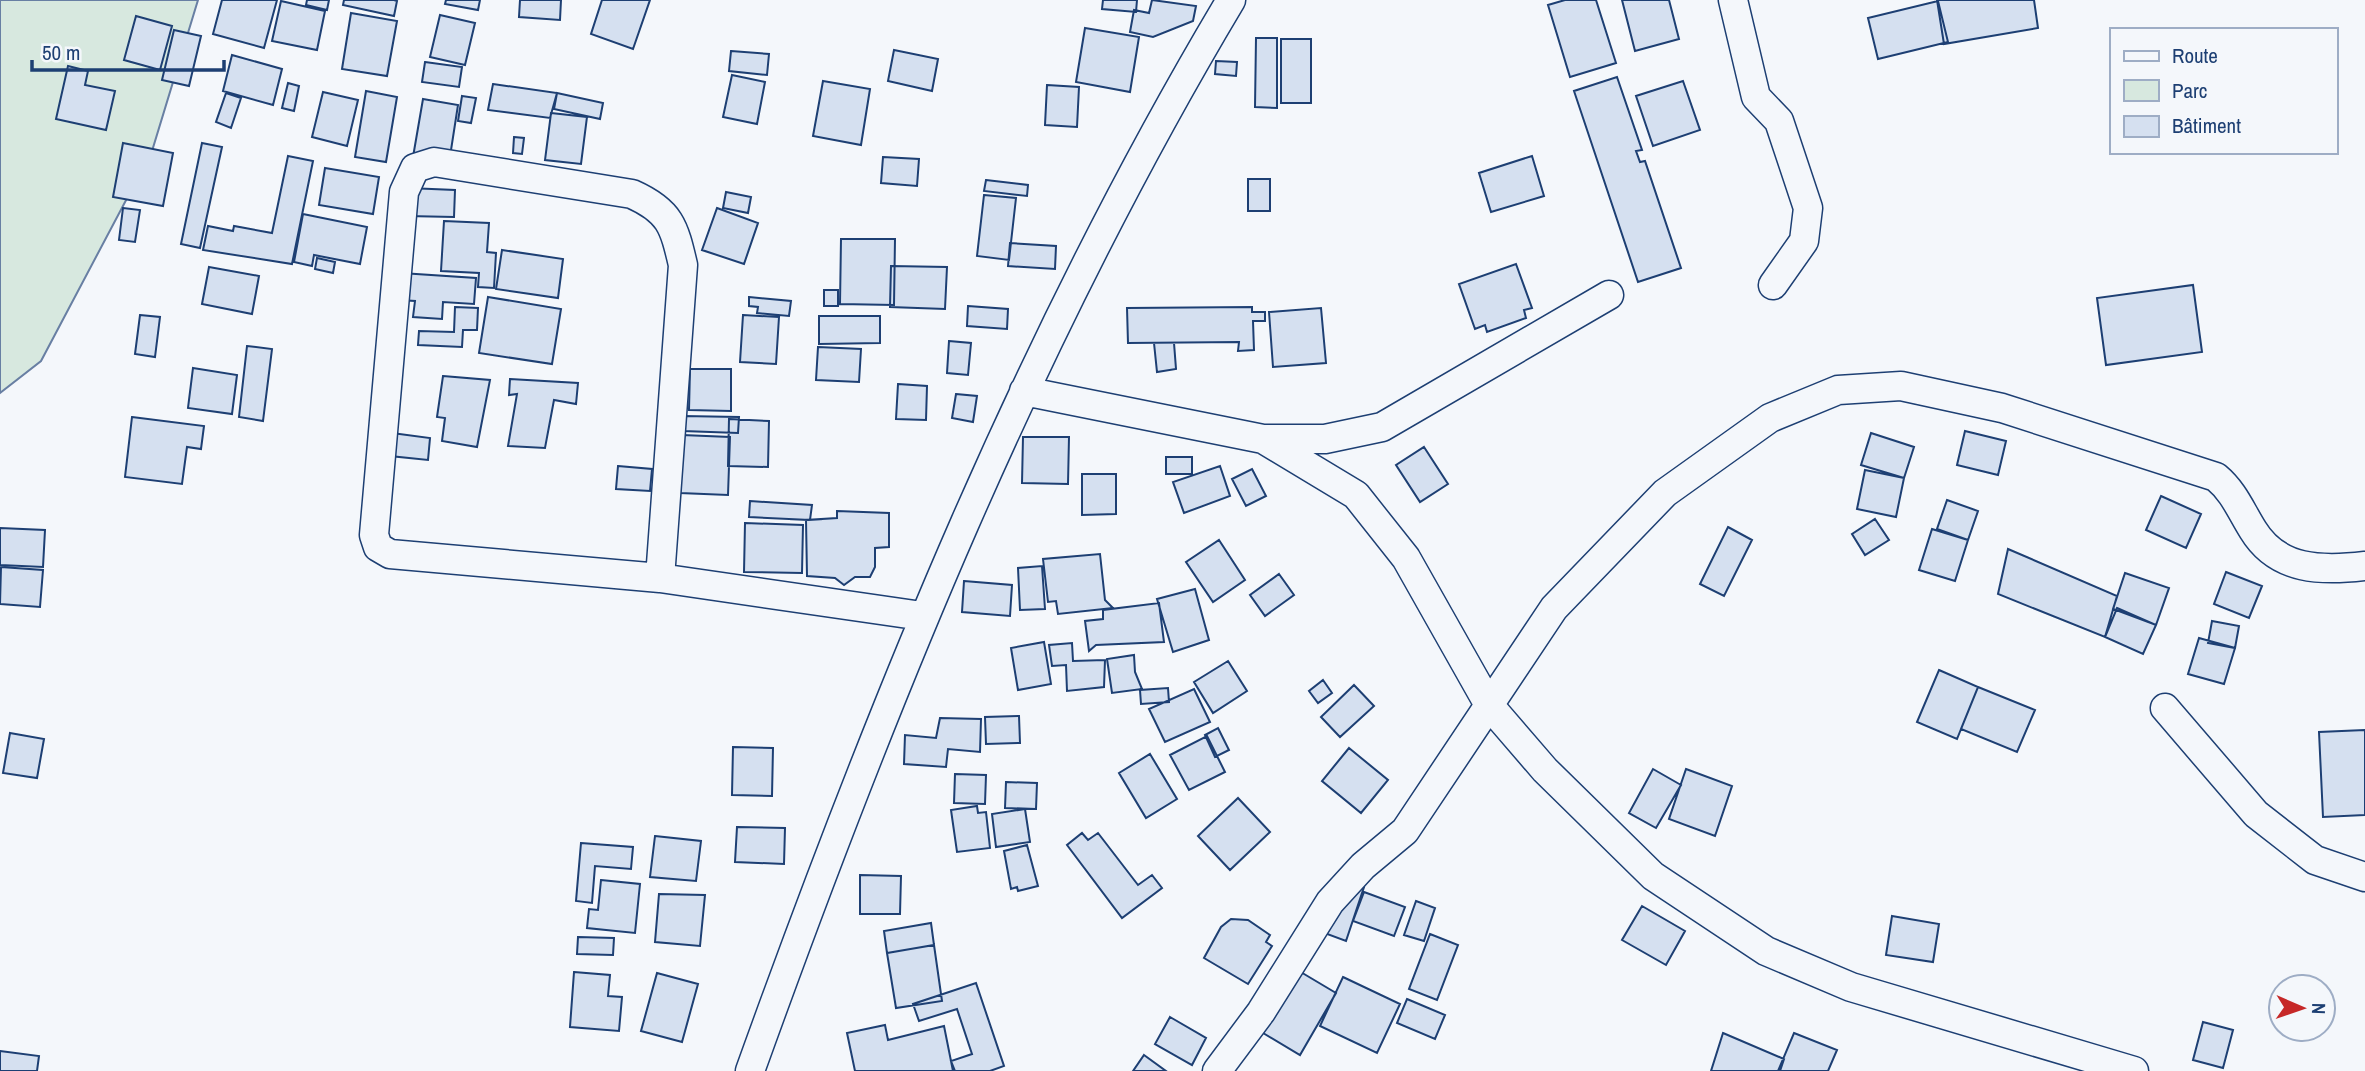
<svg xmlns="http://www.w3.org/2000/svg" width="2365" height="1071" font-family="'Archivo Narrow',sans-serif">
	<style>
		.green { fill: #d7e8df; stroke: #687fa3; stroke-width: 2 }
		.building { fill: #d5e0f0; stroke: #1d3f73; stroke-width: 2 }
		.lines { fill: none; stroke-linecap: round; stroke-linejoin: round }
		.minor-casing { stroke: #1d3f73; stroke-width: 31 }
		.minor { stroke: #f4f7fb; stroke-width: 28 }
	</style>
	<rect width="100%" height="100%" fill="#f4f7fb"/>
	<path class="green" d="M0,0H198L152,151L41,361L0,393Z"/>
	<path class="building" d="M222,0H277L264,48L213,34Z
		M307,0H329L327,10L306,5Z
		M344,0H394L397,1L394,16L343,5Z
		M446,0H480L478,10L445,4Z
		M520,0H561L560,20L519,17Z
		M602,0H650L633,49L591,34Z
		M1103,0H1137L1136,12L1102,9Z
		M1152,0L1196,6L1193,21L1153,37L1130,32L1134,10L1149,13Z
		M1565,0H1596L1616,63L1570,77L1548,5Z
		M1622,0H1669L1679,39L1635,51Z
		M1937,0H2034L2038,28L1944,44Z
		M281,1L325,11L317,50L272,41Z
		M1938,1L1948,42L1878,59L1868,18Z
		M351,13L397,21L387,76L342,69Z
		M440,15L475,23L465,65L430,57Z
		M136,16L172,26L160,70L124,60Z
		M1085,28L1139,37L1130,92L1076,82Z
		M174,30L201,36L189,86L162,80Z
		M1256,38H1277V108L1255,107Z
		M1281,39H1311V103H1281Z
		M894,50L938,59L932,91L888,81Z
		M731,51L769,54L767,75L729,71Z
		M232,55L282,69L273,105L223,91Z
		M1216,61L1237,62L1236,76L1215,74Z
		M425,62L462,67L459,87L422,82Z
		M68,66L88,71L85,85L115,91L106,130L56,119Z
		M732,75L765,82L757,124L723,117Z
		M1617,77L1642,150L1636,151L1640,162L1645,161L1681,268L1638,282L1574,91Z
		M823,81L870,89L861,145L813,136Z
		M1683,81L1700,130L1653,146L1636,96Z
		M288,83L299,86L294,111L282,108Z
		M493,84L557,93L550,118L488,110Z
		M1047,85L1079,87L1077,127L1045,125Z
		M366,91L397,97L386,162L355,157Z
		M323,92L358,100L347,146L312,137Z
		M226,93L241,98L231,128L216,122Z
		M557,93L603,103L600,119L554,109Z
		M462,96L476,98L471,123L458,121Z
		M423,99L458,105L449,163L413,157Z
		M551,113L587,117L581,164L545,160Z
		M514,137L524,138L522,154L513,153Z
		M123,143L173,153L163,206L113,197Z
		M202,143L222,147L200,248L181,244Z
		M288,156L313,161L292,264L203,250L208,226L233,231L234,226L272,233Z
		M1532,156L1544,196L1491,212L1479,173Z
		M883,157L919,159L917,186L881,183Z
		M325,168L379,177L373,214L319,205Z
		M1248,179H1270V211H1248Z
		M986,180L1028,185L1027,196L984,191Z
		M408,188L455,190L454,217L407,216Z
		M726,192L751,197L748,213L723,208Z
		M984,195L1016,198L1009,260L977,256Z
		M123,208L140,210L135,242L119,240Z
		M717,208L758,223L744,264L702,250Z
		M303,214L367,227L360,264L314,255L312,266L294,262Z
		M444,221L489,223L487,252L496,253L494,288L478,287L479,273L441,271Z
		M841,239H895L894,305L840,304Z
		M1010,243L1056,246L1055,269L1008,266Z
		M502,250L563,259L558,298L496,289Z
		M317,258L335,262L333,273L315,269Z
		M1516,264L1532,308L1524,310L1526,318L1487,332L1485,325L1475,329L1459,284Z
		M891,266L947,267L945,309L890,307Z
		M209,267L259,276L252,314L202,304Z
		M401,273L476,278L474,304L443,302L442,319L413,317L415,301L399,300Z
		M2193,285L2202,352L2106,365L2097,298Z
		M824,290H838V306H824Z
		M488,297L561,309L552,364L479,353Z
		M749,297L791,301L789,316L757,313L758,307L749,306Z
		M968,306L1008,309L1007,329L967,326Z
		M455,307L478,308L477,330H463L462,347L418,345L419,331L454,332Z
		M1252,307V312H1265V321H1253L1254,350L1238,351L1239,342L1128,343L1127,308Z
		M1321,308L1326,363L1273,367L1269,312Z
		M140,315L160,317L155,357L135,354Z
		M743,315L779,317L776,364L740,362Z
		M819,316H880V343L819,344Z
		M949,341L971,343L968,375L947,373Z
		M1154,343H1174L1176,369L1157,372Z
		M247,346L272,349L263,421L239,417Z
		M818,347L861,349L859,382L816,380Z
		M193,368L237,375L232,414L188,408Z
		M690,369H731V411L689,410Z
		M443,376L490,380L477,447L442,441L445,418L437,417Z
		M510,379L578,383L576,404L554,400L545,448L508,446L517,394L509,395Z
		M898,384L927,386L926,420L896,419Z
		M956,394L977,396L973,422L952,418Z
		M683,416L739,417L738,433L683,431Z
		M132,417L204,426L201,449L187,447L182,484L125,477Z
		M729,419L769,421L768,467L728,466Z
		M1965,431L2006,441L1998,475L1957,465Z
		M392,433L430,438L428,460L390,456Z
		M1871,433L1914,447L1904,478L1861,465Z
		M682,435L730,437L728,495L680,493Z
		M1023,437H1069L1068,484L1022,483Z
		M1424,447L1448,484L1420,502L1396,465Z
		M1166,457H1192V474H1166Z
		M618,466L652,469L650,491L616,489Z
		M1220,466L1230,496L1184,513L1173,482Z
		M1252,469L1266,496L1246,506L1232,479Z
		M1865,470L1904,478L1896,517L1857,509Z
		M1082,474H1116V514L1082,515Z
		M2161,496L2201,514L2186,548L2146,530Z
		M1947,500L1978,511L1968,540L1937,529Z
		M750,501L812,505L810,520L749,517Z
		M837,511L889,513V547L875,548V567L870,577H855L844,585L835,578L807,576L806,520L837,518Z
		M1875,519L1889,540L1865,555L1852,534Z
		M745,523L803,525L802,573L744,572Z
		M1728,527L1752,540L1724,596L1700,584Z
		M0,528L45,530L43,567L0,565Z
		M1932,529L1968,540L1955,581L1919,570Z
		M1219,540L1245,580L1213,602L1186,562Z
		M2008,549L2117,596L2105,637L1998,594Z
		M1100,554L1105,600L1113,608L1058,614L1056,601L1048,602L1043,559Z
		M1042,566L1045,609L1020,610L1018,568Z
		M1,567L43,570L40,607L0,604Z
		M2226,572L2262,586L2249,618L2214,604Z
		M2125,573L2169,588L2156,625L2113,609Z
		M1279,574L1294,595L1265,616L1250,595Z
		M964,581L1012,585L1010,616L962,612Z
		M1195,589L1209,640L1173,652L1157,599Z
		M1159,603L1164,642L1096,645L1089,651L1085,621L1103,619V610Z
		M2117,608L2156,625L2143,654L2105,637Z
		M2212,621L2239,626L2235,648L2208,643Z
		M2199,638L2235,648L2224,684L2188,674Z
		M1044,642L1051,684L1018,690L1011,648Z
		M1072,643L1073,661L1105,660L1104,687L1067,691L1066,665L1052,666L1049,645Z
		M1134,655L1135,672L1142,689L1112,693L1107,659Z
		M1228,661L1247,691L1213,713L1194,682Z
		M1939,670L1978,687L1957,739L1917,722Z
		M1323,680L1332,693L1318,703L1309,691Z
		M1354,685L1374,706L1340,737L1321,717Z
		M1978,687L2035,710L2017,752L1961,729Z
		M1168,688L1169,702L1141,704L1140,690Z
		M1194,689L1210,722L1165,742L1149,709Z
		M1019,716L1020,743L986,744L985,717Z
		M940,718L981,719L980,752L948,749L946,767L904,764L905,735L936,738Z
		M1218,728L1229,750L1215,757L1205,735Z
		M2365,730V815L2323,817L2319,732Z
		M10,733L44,739L37,778L3,773Z
		M1207,736L1225,772L1189,790L1170,755Z
		M733,747L773,748L772,796L732,795Z
		M1349,748L1388,780L1361,813L1322,781Z
		M1150,754L1177,799L1146,818L1119,773Z
		M1653,769L1681,785L1656,828L1629,813Z
		M1686,769L1732,786L1715,836L1669,819Z
		M955,774L986,775L985,804L954,803Z
		M1006,782L1037,783L1036,809L1005,808Z
		M1238,798L1270,832L1230,870L1198,836Z
		M977,806L978,813L986,812L990,848L957,852L951,810Z
		M1025,809L1030,842L996,847L992,814Z
		M737,827L785,828L784,864L735,862Z
		M1082,833L1088,840L1098,833L1138,885L1152,875L1162,888L1122,918L1067,845Z
		M655,836L701,841L696,881L650,877Z
		M581,843L633,847L631,869L595,866L592,903L576,901Z
		M1027,845L1038,886L1018,891L1017,887L1011,889L1004,851Z
		M860,875L901,876L900,914H860Z
		M1341,879L1364,887L1346,941L1319,931Z
		M601,880L640,884L635,933L587,928L589,909L598,910Z
		M1364,892L1405,907L1394,936L1353,921Z
		M659,894L705,895L700,946L655,942Z
		M1416,901L1435,908L1424,941L1404,935Z
		M1642,906L1685,931L1666,965L1622,940Z
		M1892,916L1939,924L1933,962L1886,955Z
		M1231,919L1248,920L1270,935L1266,942L1272,946L1248,984L1204,958L1221,927Z
		M931,923L934,945L887,953L884,931Z
		M1430,934L1458,945L1437,1000L1409,989Z
		M578,937L614,938L613,955L577,954Z
		M934,945L942,1001L896,1008L887,953Z
		M1294,968L1336,993L1300,1055L1258,1030Z
		M574,972L610,975L608,996L622,997L619,1031L570,1027Z
		M657,973L698,984L682,1042L641,1031Z
		M1343,977L1400,1004L1377,1053L1320,1026Z
		M976,983L1004,1066L990,1071H955L951,1061L972,1054L957,1009L919,1021L913,1004Z
		M1407,999L1445,1015L1435,1039L1397,1023Z
		M1170,1017L1206,1038L1192,1065L1155,1044Z
		M2203,1022L2233,1030L2223,1068L2193,1060Z
		M885,1025L888,1040L944,1026L953,1071H855L847,1033Z
		M1723,1033L1784,1059L1780,1071H1711Z
		M1794,1033L1837,1050L1828,1071H1778Z
		M0,1051L39,1056L37,1071H0Z
		M1144,1055L1166,1071H1133Z"/>
	<g class="lines">
		<defs>
			<path id="minor" d="M1733,0L1756,97L1779,121L1808,208L1804,241L1773,285
				M1024,391L1263,439H1325L1382,427L1609,295
				M1263,439L1356,495L1406,558L1489,705L1545,770L1653,876L1766,951L1851,987L2134,1071
				M660,578L683,265C674,226 670,211 632,194L434,162L415,168L404,192L374,535L378,547L390,554L660,578L922,616
				M2165,708L2256,814L2315,860L2365,877
				M750,1071C883,701 1029,338 1231,0
				M1217,1071L1261,1012L1330,902L1363,866L1405,831L1554,608L1665,493L1770,418L1838,390L1901,386L2002,408L2216,477C2234,492 2241,511 2253,530C2278,571 2322,571 2365,566"/>
		</defs>
		<use href="#minor" class="minor-casing"/>
		<use href="#minor" class="minor"/>
	</g>
	<rect x="2110" y="28" width="228" height="126" fill="#f4f7fb" stroke="#9eadc5" stroke-width="2"/>
	<rect x="2124" y="51" width="35" height="10" fill="#f4f7fb" stroke="#9eadc5" stroke-width="2"/>
	<text x="2172" y="63" font-size="21" fill="#1d3f73">Route</text>
	<rect x="2124" y="80" width="35" height="21" fill="#d7e8df" stroke="#9eadc5" stroke-width="2"/>
	<text x="2172" y="98" font-size="21" fill="#1d3f73">Parc</text>
	<rect x="2124" y="116" width="35" height="21" fill="#d5e0f0" stroke="#9eadc5" stroke-width="2"/>
	<text x="2172" y="133" font-size="21" fill="#1d3f73">Bâtiment</text>
	<g transform="translate(2302 1008) rotate(92)"><circle r="33" fill="#f4f7fb" stroke="#9eadc5" stroke-width="2"/>
	<path d="M0-5L12 26L0 18L-12 26Z" fill="#c62828"/>
	<text y="-10" font-size="19" font-weight="bold" text-anchor="middle" fill="#1d3f73">N</text>
	</g>
	<path d="M32 60v10h192v-10" fill="none" stroke="#1d3f73" stroke-width="3.5"/>
	<text x="42" y="60" font-size="21" fill="#1d3f73" stroke="#f4f7fb" stroke-width="5" paint-order="stroke">50 m</text>
</svg>
